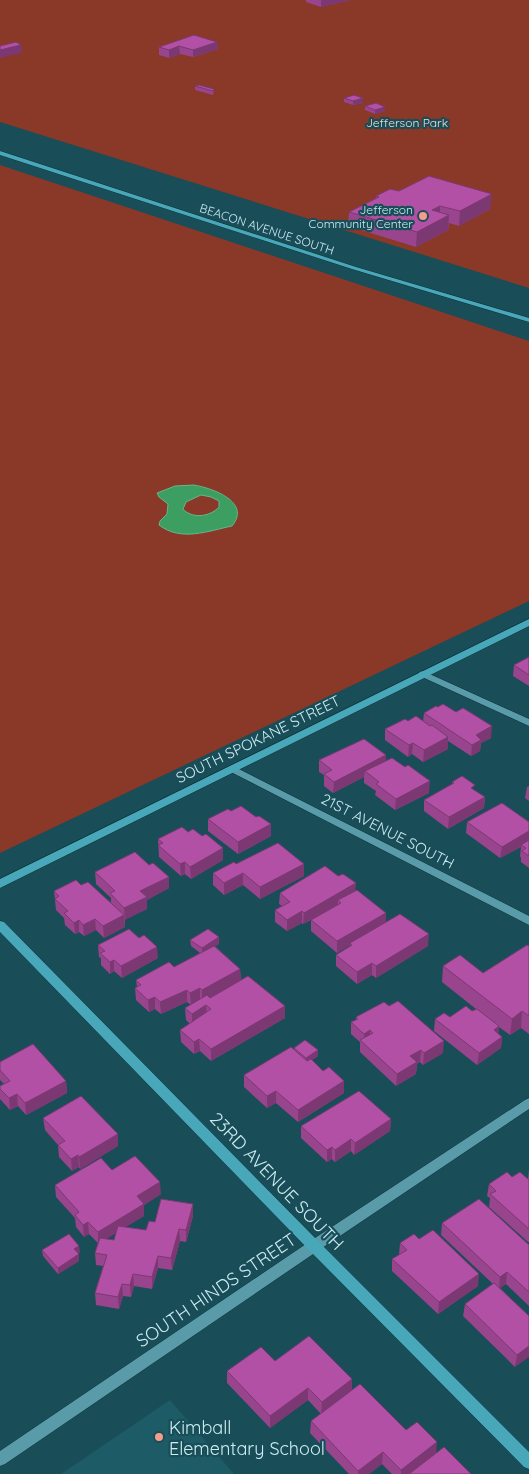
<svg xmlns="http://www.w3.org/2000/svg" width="529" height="1474" font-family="Quicksand,sans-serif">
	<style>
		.built { fill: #1d5b67 }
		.green { fill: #8a3828 }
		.water { fill: #3c9e60; stroke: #67b58c; fill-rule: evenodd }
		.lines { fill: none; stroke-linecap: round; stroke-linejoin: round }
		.street-casing { stroke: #0d3138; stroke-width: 1 }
		.secondary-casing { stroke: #0d3138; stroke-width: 1 }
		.street { fill: #599ba9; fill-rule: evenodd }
		.secondary { fill: #48a8ba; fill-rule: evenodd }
		.wall { fill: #98458d; fill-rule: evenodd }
		.shaded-wall { fill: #7c3873 }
		.building { fill: #b150a4; stroke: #7c3873 }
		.poi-dot { fill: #f49d8b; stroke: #194d57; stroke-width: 2 }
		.labels { text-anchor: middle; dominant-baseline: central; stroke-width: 4.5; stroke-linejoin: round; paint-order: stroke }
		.far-park-label { font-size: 12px; fill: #fcdbd3; stroke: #194d57 }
		.far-poi-label { font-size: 12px; fill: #ccecf3; stroke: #194d57; text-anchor: end }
		.far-street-label { font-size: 12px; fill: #ccecf3; stroke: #194d57 }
		.street-label { font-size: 15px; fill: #ccecf3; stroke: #194d57 }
		.near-street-label { font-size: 18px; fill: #ccecf3; stroke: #194d57 }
		.near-poi-label { font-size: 18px; fill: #ccecf3; stroke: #194d57; text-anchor: start }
	</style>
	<rect width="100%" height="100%" fill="#194d57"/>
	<path class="built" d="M170,1400L234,1474H61Z"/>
	<path class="green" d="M0,0H529V288L0,122Z
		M0,165L529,341V601L0,853Z"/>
	<path class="water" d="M194,485C212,488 252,502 232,526C208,531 181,542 159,525L160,521L167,514L168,504L159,497L157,493L175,486ZM201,495L211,497L219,501V507C210,517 192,519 183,509L186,502Z"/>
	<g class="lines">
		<defs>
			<path id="street" d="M423,671L529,719V726L420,676L418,674L420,672Z
				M233,766L529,916V925L229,771L228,769Z
				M529,1098V1109L319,1250L5,1464L0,1466V1451L309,1242L525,1100Z"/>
			<path id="secondary" d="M0,151L356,267L529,318V322L352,269L0,155Z
				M529,619V626L0,888V879Z
				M0,921L4,922L319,1242L529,1452V1469L524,1467L309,1250L0,932Z"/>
		</defs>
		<use href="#street" class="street-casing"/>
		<use href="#secondary" class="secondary-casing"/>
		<use href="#street" class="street"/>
		<use href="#secondary" class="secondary"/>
	</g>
	<path class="wall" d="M306,0H351L321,7L306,2Z
		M217,42L218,49L193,57L180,54L169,58L159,55V47Z
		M195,86L214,89L213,95L195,90Z
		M344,98L363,103L353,105L344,102Z
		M365,106L385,111L375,114L365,110Z
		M399,191L490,209L459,226L449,223L448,230L416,247L348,226L349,212L376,198V196Z
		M529,657V686L513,676L514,665Z
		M424,713L491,738L481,743L480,751L471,756L448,741V749L423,762L412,754L408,757L385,740V729L408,721H423Z
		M319,760L386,761L429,793L395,810L375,795L376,791L364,783V777L333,793L324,786V775L319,772Z
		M452,782L485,797L484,808L448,829L424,811V800L452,784Z
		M529,786V801L525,798L527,787Z
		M231,811L256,817L271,824V836L238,854L208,831V819Z
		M467,822H529V868L521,862V858L520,856L521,847L500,858L466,833Z
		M188,832L202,836L223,848V860L191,879L185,874L181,876L159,857L158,839Z
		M236,864L304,876L260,899L243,885L224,895L213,885V873Z
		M149,865L169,877V888L147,900V909L125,919V927L104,938L96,930L84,936L79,932L75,934L65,925L64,918L56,910L54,891L81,885L111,903V898L96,884L95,872Z
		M355,891L386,922L428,946L376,978L372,975L357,984L336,966V955L350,946V945L337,953L311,931V920L303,924L302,923L287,931L275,922V910L282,906L279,904L280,893Z
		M190,940L219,944L215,946L240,969L241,980L285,1006V1018L211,1061L200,1051L194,1054L181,1042L180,1030L190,1024L186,1020L185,1008L191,1005L187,1002L161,1014L155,1009L149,1012L136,1000L135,988L137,987L136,980L174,967L200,953L191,946Z
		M98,945L158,958L122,978L114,971L110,974L101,965V958L99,957Z
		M529,946V1034L521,1028L510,1035L499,1027L498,1034L502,1037L501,1048L477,1065L434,1031L435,1019L450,1017L472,1011L476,1009L442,982L443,966L483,973Z
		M356,1017L443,1053L423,1065L420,1062L417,1064L416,1074L396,1086L360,1052V1042L351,1034V1022L356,1020Z
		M294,1048L318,1056L312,1060L344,1093L298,1122L276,1103L267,1108L244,1087V1075L294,1049Z
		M0,1062L66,1081L67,1093L26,1115L18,1106L10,1110L0,1099V1086L4,1084L0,1080Z
		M43,1118L118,1146L80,1169L79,1167L72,1171L59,1157L58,1145L45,1130Z
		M391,1119L390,1131L354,1155L351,1151L335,1162L332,1159L327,1162L301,1138V1126Z
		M529,1169V1242H528L489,1207L490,1198L487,1196L489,1184L512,1177L528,1179Z
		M112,1170L161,1194L144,1205V1216L125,1227L146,1230L155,1222L193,1204V1216L186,1242L180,1241L172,1270L158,1268L152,1289L134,1286L131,1297L123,1296L119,1309L96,1305L95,1293L103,1266L96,1265L95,1253L98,1243L89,1234L84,1237L76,1227L75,1218L56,1197L55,1185ZM116,1233L114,1240L106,1239Z
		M442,1223L529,1245V1306L506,1284L500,1288L529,1316L515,1367L463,1316L465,1304L493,1284L441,1235Z
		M419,1239L478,1286L438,1314L392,1271V1259L399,1255L400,1243Z
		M42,1250L80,1252L78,1254L79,1261L58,1274L43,1256Z
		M275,1361L352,1379V1391L406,1430L436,1454L471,1474H392L382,1464L369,1474H349L310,1433L311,1421L321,1414L308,1400L270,1428L227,1383V1371Z"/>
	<path class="shaded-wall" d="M321,0H351L321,7Z
		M217,42L218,49L193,57V50Z
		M21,45L22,53L0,58V50Z
		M179,46L180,54L169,58V50Z
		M363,98V103L353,105V101Z
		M385,107V111L375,114V110Z
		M492,194L490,209L459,226L460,211Z
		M440,206V220L449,215L448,230L416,247L417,232L432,210Z
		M492,726L491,738L481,743L480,751L471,756L472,745L476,735Z
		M448,737V749L423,762L424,750Z
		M413,743L412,754L408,757L409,745Z
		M386,755V766L365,771L364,777L333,793L334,782Z
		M430,781L429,793L395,810L396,799Z
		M485,797L484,808L448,829L449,817Z
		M271,824V836L238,854V842Z
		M529,831V842L521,845V847L500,858L502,847Z
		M223,848V860L191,879L190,867Z
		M185,862V874L181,876L180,864Z
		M304,864V876L260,899V887Z
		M243,873V885L224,895V883Z
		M169,877V888L147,900V909L125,920L124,908L140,891Z
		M356,883L355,895L338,900V905L303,924L304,913Z
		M302,911V923L287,931V920Z
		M386,913V924L350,943V945L337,953V941Z
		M124,915L125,927L104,938L103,926Z
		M95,919L96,930L84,936L83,925Z
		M79,920V932L75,934L74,923Z
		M429,934L428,946L376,978V966Z
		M219,937V944L202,954V948Z
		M157,947L158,958L122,978L121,966Z
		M114,960V971L110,974V962Z
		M372,963V975L357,984V972Z
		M240,969L241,981L202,1002V990Z
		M200,988V1000L191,1005L190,993Z
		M187,990V1002L161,1014L160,1002Z
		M155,997V1009L149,1012L148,1000Z
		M206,1005L207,1017L192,1026V1014Z
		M285,1006V1018L211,1061V1049Z
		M522,1011L521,1028L510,1035L512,1019Z
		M499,1026L498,1038L494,1030Z
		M370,1030V1042L364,1044V1034Z
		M502,1037L501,1048L477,1065L479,1053Z
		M199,1039L200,1051L194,1054V1042Z
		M444,1041L443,1053L423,1065L424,1053Z
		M318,1050V1056L306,1064V1058Z
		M421,1050L420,1062L417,1064L416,1074L396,1086L397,1074L410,1056Z
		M66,1081L67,1093L26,1115L25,1103Z
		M344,1081V1093L298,1122V1110Z
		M276,1091V1103L267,1108V1096Z
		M17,1094L18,1106L10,1110L9,1098Z
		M391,1119L390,1131L354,1155L355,1143Z
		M118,1134V1146L80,1169L79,1157Z
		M351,1139V1151L335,1162V1150Z
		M332,1147V1159L327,1162V1150Z
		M78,1155L79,1167L72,1171L71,1159Z
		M160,1182L161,1194L144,1205V1216L98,1244V1232L137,1196Z
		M193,1204V1216L186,1242V1230Z
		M88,1222L89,1234L84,1237L83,1225Z
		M179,1229L180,1241L172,1270L171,1258Z
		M79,1246L80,1252L75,1256L74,1249Z
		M79,1254V1261L58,1274V1268Z
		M158,1256V1268L152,1289V1277Z
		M507,1272L506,1284L499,1289L500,1277Z
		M133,1274L134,1286L131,1297L130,1285Z
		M479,1274L478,1286L438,1314L439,1302Z
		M122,1284L123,1296L119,1309L118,1297Z
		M529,1346V1357L515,1367L517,1355Z
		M352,1379V1391L321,1414L322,1402Z
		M308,1388V1400L270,1428V1416Z
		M437,1442L436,1454L410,1474H401V1470Z
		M383,1452L382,1464L369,1474H358V1471Z"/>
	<path class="building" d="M194,35L217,42L193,50L179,46L169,50L159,47Z
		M16,42L21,45L0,50V46Z
		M199,85L214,89L213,91L195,86Z
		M354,95L363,98L353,101L344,98Z
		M376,103L385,107L375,110L365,106Z
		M429,176L492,194L460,211L440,206L432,210L449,215L417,232L349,212L379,197L376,196L390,189L399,191Z
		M529,657V675L514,665Z
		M443,704L456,712L463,708L492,726L476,735L481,740L472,745L424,713L436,706L438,707Z
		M416,716L430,726L432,725L448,737L424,750L413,743L409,745L385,729L405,719L408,721Z
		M364,739L386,755L334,782L324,774L332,770L319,760Z
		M392,758L405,767L408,765L430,781L396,799L376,784L379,782L365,771Z
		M462,776L475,785L471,788L485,797L449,817L424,800L454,783L452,782Z
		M502,803L529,822V831L502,847L467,822Z
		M241,806L256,817L259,816L271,824L238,842L208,819L228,809L231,811Z
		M182,827L188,832L193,829L202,836L206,834L223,848L190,867L185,862L180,864L158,845L163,843L158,839Z
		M529,840V856L522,851L526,848L521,845Z
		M278,843L304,864L260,887L243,873L224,883L213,873L234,862L236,864Z
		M135,852L149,865L153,863L169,877L140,891L147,897L124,908L110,893L115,891L95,872Z
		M325,866L338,876L343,874L356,883L304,913L302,911L287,920L275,910L290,902L280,893Z
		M76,880L81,885L88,882L124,915L103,926L95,919L83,925L79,920L74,923L64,913L68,911L55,899L59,896L54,891Z
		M357,890L386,913L337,941L311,920L341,903L338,900Z
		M400,914L429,934L376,966L372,963L357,972L336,955L352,945L350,943Z
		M129,929L139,938L144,935L157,947L121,966L114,960L110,962L100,953L105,951L98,945Z
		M208,929L219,937L202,948L190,940Z
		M527,945L529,946V1016L522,1011L512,1019L443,966L460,955L483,973Z
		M214,946L240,969L202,990L200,988L190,993L187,990L160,1002L155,997L148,1000L135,988L141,985L136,980L169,962L174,967Z
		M248,976L285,1006L211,1049L199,1039L194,1042L180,1030L211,1009L206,1005L192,1014L185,1008L207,995L210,998Z
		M398,1001L444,1041L424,1053L421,1050L410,1056L417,1062L397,1074L360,1040L373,1033L370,1030L364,1034L351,1022L358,1019L356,1017L384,1002L389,1006Z
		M466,1006L472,1011L477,1009L499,1026L494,1030L502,1037L479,1053L435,1019L444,1013L450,1017Z
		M305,1040L318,1050L306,1058L294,1048Z
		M33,1044L66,1081L25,1103L17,1094L9,1098L0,1089V1086L10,1081L0,1070V1062Z
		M291,1047L307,1061L311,1059L323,1071L329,1067L344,1081L298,1110L276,1091L267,1096L244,1075Z
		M359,1091L391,1119L355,1143L351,1139L335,1150L332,1147L327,1150L301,1126Z
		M81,1096L118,1134L79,1157L78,1155L71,1159L58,1145L65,1141L43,1118Z
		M135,1156L160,1182L137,1196L144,1204L98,1232L88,1222L83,1225L75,1215L79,1212L55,1185L101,1158L112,1170Z
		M507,1172L512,1177L520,1172L529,1180V1229L490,1194L496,1191L489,1184Z
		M161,1199L193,1204L186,1230L179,1229L171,1258L158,1256L152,1277L133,1274L130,1285L122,1284L118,1297L95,1293L107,1255L95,1253L100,1238L114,1240L118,1226L146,1230L149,1221L155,1222Z
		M479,1199L529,1245V1292L507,1272L500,1277L442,1223Z
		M433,1230L479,1274L439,1302L392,1259L407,1250L400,1243L414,1234L419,1239Z
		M69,1234L79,1246L74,1249L79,1254L58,1268L42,1250Z
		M494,1283L529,1316V1346L517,1355L465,1304Z
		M309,1336L352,1379L322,1402L308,1388L270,1416L227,1371L261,1347L275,1361Z
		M360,1384L406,1430L417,1422L437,1442L401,1470L383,1452L358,1471L311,1421Z
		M444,1447L471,1474H409Z"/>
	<g class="poi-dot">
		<circle cx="423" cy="216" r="5"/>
		<circle cx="159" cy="1437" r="5"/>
	</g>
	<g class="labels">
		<g class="far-park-label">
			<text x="407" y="122">Jefferson Park</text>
		</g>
		<g class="far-poi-label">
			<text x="413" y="209">Jefferson<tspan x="413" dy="14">Community Center</tspan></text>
		</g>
		<g class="far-street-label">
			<text transform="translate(267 229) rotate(18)">BEACON AVENUE SOUTH</text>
		</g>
		<g class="street-label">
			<text transform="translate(258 739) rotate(-26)">SOUTH SPOKANE STREET</text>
			<text transform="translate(388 831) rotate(27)">21ST AVENUE SOUTH</text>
		</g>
		<g class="near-street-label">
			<text transform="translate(277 1181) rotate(46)">23RD AVENUE SOUTH</text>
			<text transform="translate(216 1290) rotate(-34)">SOUTH HINDS STREET</text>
		</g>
		<g class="near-poi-label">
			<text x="169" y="1427">Kimball<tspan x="169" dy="21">Elementary School</tspan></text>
		</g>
	</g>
</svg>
